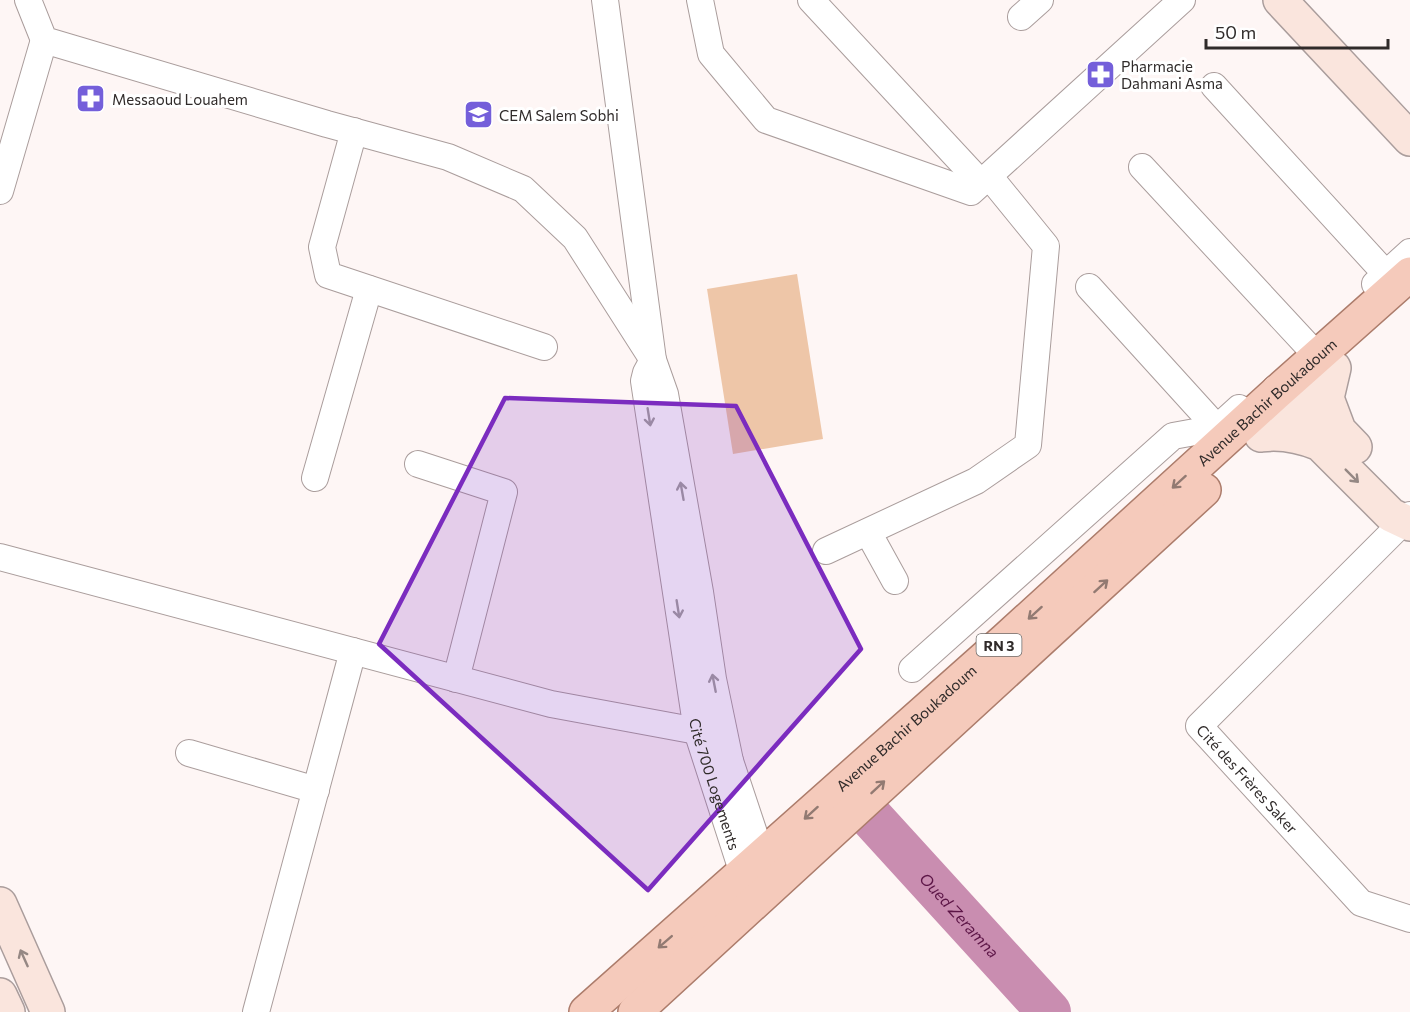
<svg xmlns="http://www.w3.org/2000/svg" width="1410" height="1012" font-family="Commissioner,sans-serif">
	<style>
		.green { fill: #eec6a8 }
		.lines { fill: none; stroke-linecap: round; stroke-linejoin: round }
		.river { stroke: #c98db0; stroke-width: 44 }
		.minor-casing { stroke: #aa9d9c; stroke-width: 28 }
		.secondary-casing { stroke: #aa9d9c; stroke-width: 36 }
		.primary-casing { stroke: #ac7c6b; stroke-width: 36 }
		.minor { stroke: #fff; stroke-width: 26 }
		.secondary { stroke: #fae5dd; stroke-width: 33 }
		.primary { stroke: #f5cabb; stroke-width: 33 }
		.oneway { stroke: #a2a09f }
		.oneway2 { stroke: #958884 }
		.oneway3 { stroke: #927a72 }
		.marked { fill: #7b2cbf; fill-opacity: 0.2; stroke: #7b2cbf; stroke-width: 4.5; stroke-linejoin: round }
		.labels { text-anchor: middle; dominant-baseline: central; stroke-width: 6; stroke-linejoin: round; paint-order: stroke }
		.shield { fill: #fff; stroke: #6e6b6a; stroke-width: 1.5 }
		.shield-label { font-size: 14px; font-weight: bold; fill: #302b2a }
		.poi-label { font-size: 15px; fill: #302b2a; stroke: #fff; text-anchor: start }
		.street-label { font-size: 15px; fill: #302b2a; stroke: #fff }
		.water-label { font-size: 16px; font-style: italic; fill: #5d1647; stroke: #fff }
	</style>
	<rect width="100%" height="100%" fill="#fef6f5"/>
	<path class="green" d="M797,274L823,439L733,454L707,289Z"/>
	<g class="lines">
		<path class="river" id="s1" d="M871,817L1049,1012"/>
		<defs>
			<g id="minor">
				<path d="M28,0L44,40L327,124L448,157L523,189L575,238L653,360L665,394L700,592L713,679L730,761"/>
				<path id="s2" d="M605,0L653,360L646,373L644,381L697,731L748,889"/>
				<path d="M700,0L711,54L766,120L971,192L1182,0"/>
				<path d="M811,0L981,183"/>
				<path d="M1021,17L1040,0"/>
				<path d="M1214,86L1386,274"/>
				<path d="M354,131L322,247L328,275L544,347"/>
				<path d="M1142,167L1308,346"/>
				<path d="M0,191L44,40"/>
				<path d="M1375,284L1410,252"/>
				<path d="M1089,287L1217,428"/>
				<path d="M418,464L504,492L456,679"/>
				<path d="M315,478L369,289"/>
				<path id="s3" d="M1410,515L1199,726L1361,903L1410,919"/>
				<path d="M868,532L895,581"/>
				<path d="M826,551L976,481L1028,445L1046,246L989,176"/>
				<path d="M0,557L551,704L697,731L712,726"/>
				<path d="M912,669L1173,436L1217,428L1239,408"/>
				<path d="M719,751L730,761L767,872"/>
				<path d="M189,753L316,790"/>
				<path d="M256,1012L353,651"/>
			</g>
			<path id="secondary" d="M1280,0L1410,139
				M1334,368L1327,398L1339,430
				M1289,382L1286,410L1391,515L1410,524
				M1278,391L1304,394L1355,447
				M1261,435C1282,432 1300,436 1320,444
				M0,904L48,1012
				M0,995L8,1012"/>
			<g id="primary">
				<path id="s4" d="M586,1012L1005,640L1275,394L1410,274"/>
				<path d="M635,1012L1204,490"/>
			</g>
		</defs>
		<use href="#minor" class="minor-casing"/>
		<use href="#secondary" class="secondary-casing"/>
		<use href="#primary" class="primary-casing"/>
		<use href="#minor" class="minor"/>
		<use href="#secondary" class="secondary"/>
		<use href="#primary" class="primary"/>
	</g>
	<defs><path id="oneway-shaft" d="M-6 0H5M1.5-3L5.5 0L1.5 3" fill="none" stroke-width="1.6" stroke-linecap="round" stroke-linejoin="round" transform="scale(1.5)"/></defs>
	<g class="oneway">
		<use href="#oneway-shaft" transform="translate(649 417) rotate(81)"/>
		<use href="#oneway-shaft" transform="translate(682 491) rotate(-100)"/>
		<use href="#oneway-shaft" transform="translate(678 609) rotate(81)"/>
		<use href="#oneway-shaft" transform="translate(714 683) rotate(-101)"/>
	</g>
	<g class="oneway2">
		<use href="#oneway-shaft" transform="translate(1352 476) rotate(45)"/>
		<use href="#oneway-shaft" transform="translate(24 958) rotate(-114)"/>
	</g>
	<g class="oneway3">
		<use href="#oneway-shaft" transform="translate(1179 482) rotate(138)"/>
		<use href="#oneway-shaft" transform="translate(1101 586) rotate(-42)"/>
		<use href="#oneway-shaft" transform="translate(1035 613) rotate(138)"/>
		<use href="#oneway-shaft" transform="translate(878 787) rotate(-43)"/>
		<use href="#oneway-shaft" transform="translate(811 813) rotate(138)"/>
		<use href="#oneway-shaft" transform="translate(665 942) rotate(139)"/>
	</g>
	<path class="marked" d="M505,398L736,406L861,649L648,890L379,644Z"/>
	<defs>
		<symbol id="pharmacy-square" viewBox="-11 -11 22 22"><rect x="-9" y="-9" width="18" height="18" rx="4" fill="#745fda" stroke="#fff"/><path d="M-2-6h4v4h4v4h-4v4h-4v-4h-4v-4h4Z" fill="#fff"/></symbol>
		<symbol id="school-square" viewBox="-11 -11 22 22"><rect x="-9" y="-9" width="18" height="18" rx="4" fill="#745fda" stroke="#fff"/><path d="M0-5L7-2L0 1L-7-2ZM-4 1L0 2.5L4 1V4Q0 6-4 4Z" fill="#fff"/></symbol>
	</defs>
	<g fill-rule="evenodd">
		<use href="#pharmacy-square" x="1084" y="58" width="33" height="33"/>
		<use href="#pharmacy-square" x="74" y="82" width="33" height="33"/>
		<use href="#school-square" x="462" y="98" width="33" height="33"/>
	</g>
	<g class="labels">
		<rect class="shield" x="976.5" y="634" width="45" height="22" rx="4.5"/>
		<g class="shield-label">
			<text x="999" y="645">RN 3</text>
		</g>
		<g class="poi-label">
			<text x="1121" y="66">Pharmacie<tspan x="1121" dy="17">Dahmani Asma</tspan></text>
			<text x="112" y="99">Messaoud Louahem</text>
			<text x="499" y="115">CEM Salem Sobhi</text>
		</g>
		<g class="street-label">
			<text stroke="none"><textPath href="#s4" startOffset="914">Avenue Bachir Boukadoum</textPath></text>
			<text stroke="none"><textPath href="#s4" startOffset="428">Avenue Bachir Boukadoum</textPath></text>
			<text stroke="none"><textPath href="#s3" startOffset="370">Cité des Frères Saker</textPath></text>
			<text stroke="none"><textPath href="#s2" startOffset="796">Cité 700 Logements</textPath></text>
		</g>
		<g class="water-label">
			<text stroke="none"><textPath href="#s1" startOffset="132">Oued Zeramna</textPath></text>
		</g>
	</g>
	<path d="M1206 39v9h182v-9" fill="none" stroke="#302b2a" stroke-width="3"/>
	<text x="1215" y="39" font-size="18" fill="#302b2a" stroke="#ffffff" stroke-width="4.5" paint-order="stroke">50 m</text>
</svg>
